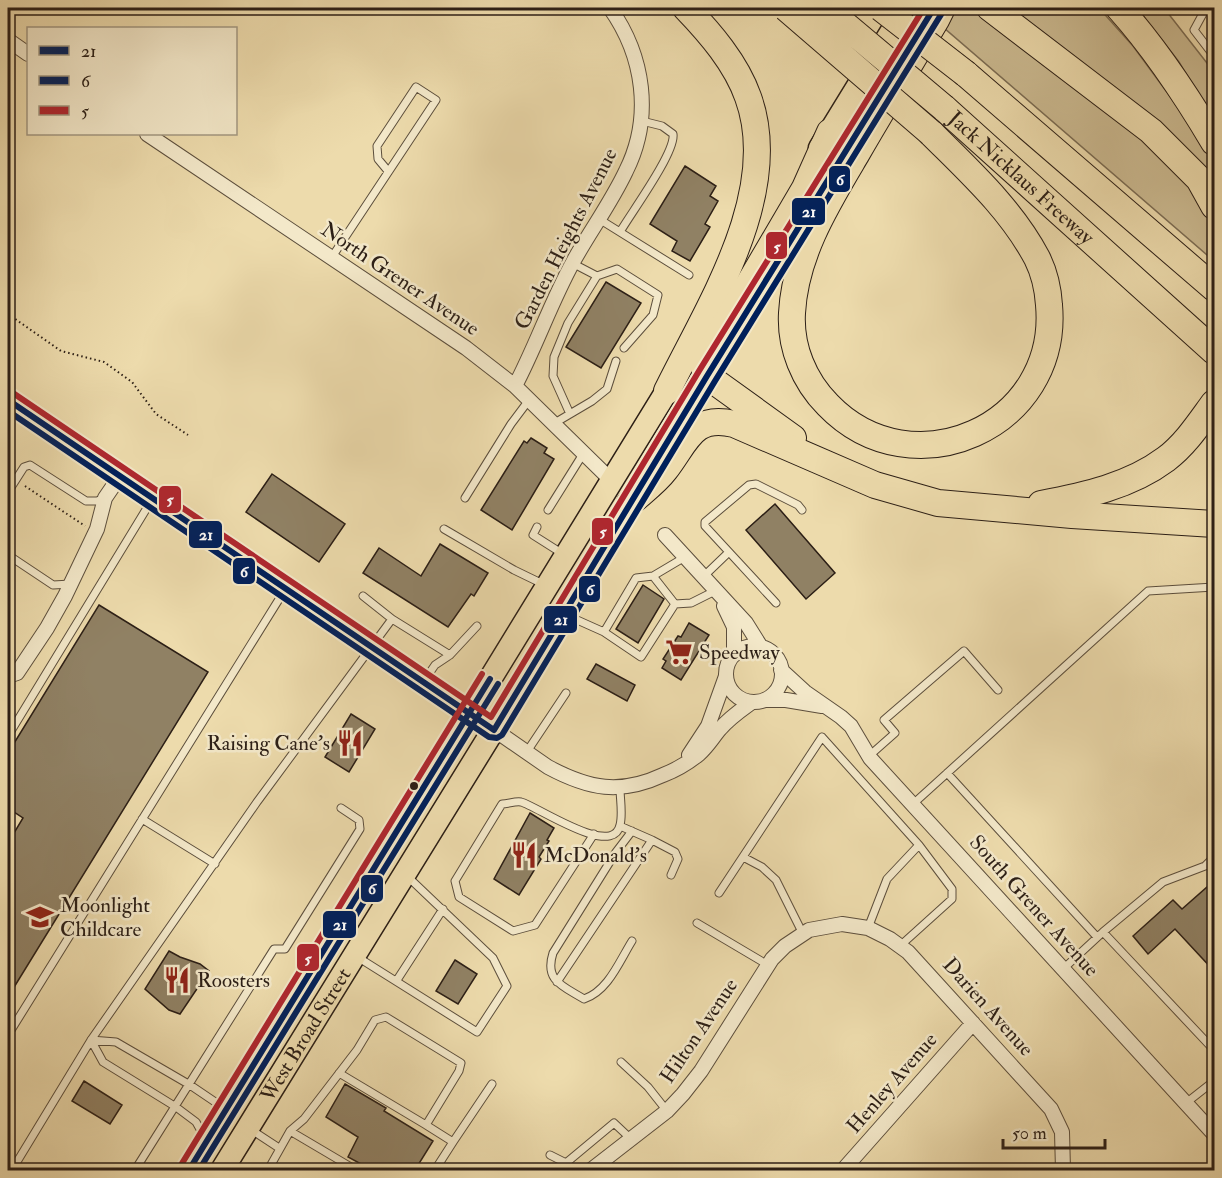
<svg xmlns="http://www.w3.org/2000/svg" width="1222" height="1178" font-family="'IM FELL Double Pica',serif">
	<style>
		.green { fill: #ccbb92; stroke: #7c6d54; stroke-width: 1.5 }
		.building { fill: #908164; stroke: #2c1f16; stroke-width: 1.5 }
		.lines { fill: none; stroke-linecap: round; stroke-linejoin: round }
		.lane-casing { stroke: #5c4e3c; stroke-width: 9 }
		.street-casing { stroke: #5c4e3c; stroke-width: 16 }
		.secondary-casing { stroke: #2c1f16; stroke-width: 22 }
		.primary-casing { stroke: #2c1f16; stroke-width: 25 }
		.highway-casing { stroke: #2c1f16; stroke-width: 28 }
		.path { stroke: #2c1f16; stroke-width: 2; stroke-dasharray: 1.5 3; stroke-linecap: butt }
		.lane { stroke: #f3e8c9; stroke-width: 7 }
		.street { stroke: #f3e8c9; stroke-width: 14 }
		.secondary { stroke: #f3e8c9; stroke-width: 20 }
		.primary { stroke: #eddbac; stroke-width: 22 }
		.highway { stroke: #eddbac; stroke-width: 26 }
		.highway-bridge-casing { stroke: #2c1f16; stroke-width: 28; stroke-linecap: butt }
		.highway-bridge { stroke: #eddbac; stroke-width: 26 }
		.bus-1-casing { stroke: #f3e8c9; stroke-width: 10 }
		.bus-2-casing { stroke: #f3e8c9; stroke-width: 10 }
		.bus-3-casing { stroke: #f3e8c9; stroke-width: 10 }
		.bus-1 { stroke: #00205b; stroke-width: 6 }
		.bus-2 { stroke: #00205b; stroke-width: 6 }
		.bus-3 { stroke: #af272f; stroke-width: 6 }
		.bus-dot { fill: #2c1f16; stroke: #f3e8c9; stroke-width: 2 }
		.labels { text-anchor: middle; dominant-baseline: central; stroke-width: 5; stroke-linejoin: round; paint-order: stroke }
		.street-label { font-size: 21px; fill: #2c1f16; stroke: #f3e8c9 }
		.poi-label { font-size: 21px; fill: #2c1f16; stroke: #f3e8c9; text-anchor: start }
		.line-badge { stroke: #f3e8c9; stroke-width: 2 }
		.badge-label { font-size: 16px; text-anchor: middle; font-weight: bold; fill: #fff }
	</style>
	<rect width="100%" height="100%" fill="#eddbac"/>
	<filter id="stains"><feTurbulence type="fractalNoise" baseFrequency=".00333" numOctaves="4"/><feColorMatrix values="0 0 0 0 .2 0 0 0 0 .09 0 0 0 0 .02 0 0 0 .5 -.17"/></filter>
	<radialGradient id="worn" r=".72"><stop offset=".6" stop-color="#630" stop-opacity="0"/><stop offset="1" stop-color="#630" stop-opacity=".3"/></radialGradient>
	<path class="green" d="M956,8H973L1148,138L1209,208L1214,220V261L943,27Z
		M1008,8H1099L1133,46L1194,129L1214,161V187Z
		M1137,8H1164L1214,72V121L1179,62Z"/>
	<path class="building" d="M685,166L716,186L710,196L718,201L705,224L710,227L690,261L672,251L677,241L650,224Z
		M606,282L641,303L601,368L566,347Z
		M531,438L547,448L544,453L554,459L512,530L481,510L524,441L527,443Z
		M272,474L345,524L319,562L246,512Z
		M775,504L835,573L806,599L746,530Z
		M440,544L488,573L474,596L471,594L448,627L363,573L379,548L421,576Z
		M643,585L664,599L638,643L616,629Z
		M99,605L208,672L8,997V843L23,818L8,808V753Z
		M689,623L709,635L681,680L662,668L666,661L663,659L678,636L681,637Z
		M596,664L635,685L627,701L587,679Z
		M351,714L375,729L349,772L325,757Z
		M530,813L554,828L547,840L549,841L539,857L541,859L519,895L494,879Z
		M1215,880V972L1175,929L1148,954L1133,936L1173,900L1182,909Z
		M169,951L180,957L200,964L209,971L180,1014L169,1010L145,989Z
		M455,960L477,974L458,1004L436,991Z
		M84,1081L122,1105L110,1124L72,1101Z
		M345,1084L386,1108L384,1111L433,1141L415,1170H372L348,1157L358,1137L326,1117Z"/>
	<g class="lines">
		<defs>
			<path id="lane" d="M1206,8L1194,30L1214,56
				M599,219L689,275
				M620,232C631,213 676,152 673,134L662,126L642,121
				M332,257L436,100L416,87L377,146L378,159L388,171
				M572,263L597,276
				M570,414L553,376L554,357L568,323L597,276L617,269L658,295L653,315L624,348
				M553,424L592,401L607,389L616,361
				M8,492L24,467L30,465L86,501H97L105,498
				M465,498L511,424L529,400
				M548,510L583,454
				M537,527L533,535L563,554
				M444,529L514,570L545,585
				M729,552L776,603
				M8,555L53,585L71,584
				M653,576L685,557
				M703,577L729,552L705,526V522L749,485L756,484L798,505L802,510
				M363,596L392,619
				M566,615L604,632L641,657L675,604L691,603L715,591
				M604,632L636,578L653,576L675,604
				M424,681L435,665L450,655
				M8,736L153,498
				M526,753L566,693
				M869,756L895,733L884,720L964,651L998,690
				M947,773L1097,937
				M913,804L1148,591L1214,587
				M142,819L215,864
				M594,834L535,925L513,931L459,897L455,881L502,804C508,804 515,801 521,802C537,806 613,859 620,825C623,814 620,799 620,788
				M652,840L675,852L678,859L671,875
				M743,857L762,867L776,880L803,934
				M719,893L822,737L919,845L952,889V899L901,945
				M697,923L768,965
				M868,928L887,879L919,845
				M1103,932L1163,882L1205,866L1214,857
				M632,941C619,962 608,991 584,999C563,986 544,981 553,953L616,852L632,831
				M359,958L477,1032L507,986L493,958L407,876
				M1062,970L1103,932L1214,1050
				M397,980L443,909
				M557,982L652,840L620,826
				M8,1035L286,588
				M91,1040L103,1062L176,1107L196,1122L205,1138
				M91,1040L116,1042L190,1085L224,1108
				M621,1062L648,1087L667,1111
				M339,1073L426,1125
				M1186,1103L1214,1081
				M250,1129L279,1148
				M290,1131L356,1170
				M453,1142L492,1084
				M550,1155L566,1163
				M12,1170L91,1040L257,802L392,619L450,655L477,626
				M135,1170L274,949H285L360,829L359,820L341,808
				M268,1170L290,1131L304,1119L357,1050L375,1020L386,1017L461,1063L459,1071L426,1125L453,1142L435,1170
				M572,1170L566,1163L614,1123L631,1139"/>
			<path id="street" d="M8,40L28,54
				M147,134L466,348L515,386L612,481
				M515,386C536,346 551,302 573,262C590,231 611,203 626,171C653,117 644,56 610,8
				M139,489L424,681L548,767C589,789 620,795 663,775C676,770 688,763 699,754C708,746 713,737 720,729C729,718 741,710 752,702
				M665,535L746,623L761,647
				M724,606L734,627V655
				M726 674a28 28 0 1 1 56 0a28 28 0 1 1-56 0Z
				M781,670L805,692L841,717L851,726L870,758L1214,1134
				M8,676L17,673L47,628L65,596L97,529L105,498L120,476
				M765,700H786L822,706
				M689,755L708,726L726,676
				M591,1170L667,1111L683,1094L701,1071L772,959L785,946L809,930L842,924L868,928L890,939L908,952L1051,1109L1062,1132L1063,1170
				M843,1170L973,1023"/>
			<path id="secondary" d="M8,400L139,489"/>
			<g id="primary">
				<path d="M820,148L906,8"/>
				<path d="M747,312L830,176"/>
				<path d="M189,1170L676,376"/>
				<path id="s1" d="M222,1170L515,695L717,360"/>
			</g>
			<g id="highway">
				<path d="M990,8L1151,131L1199,179L1214,206"/>
				<path d="M1119,8C1155,48 1186,95 1214,142"/>
				<path d="M966,74L1214,288"/>
				<path id="s2" d="M944,108L1214,351"/>
				<path d="M931,133C970,172 1011,209 1037,258C1044,272 1048,289 1049,305C1060,427 912,492 828,405C804,381 790,347 792,313C795,254 828,202 857,153C883,108 910,64 936,20L942,8"/>
				<path d="M667,391C708,307 783,193 748,97C736,63 710,33 686,8"/>
				<path d="M793,438L707,376L703,365L720,333L805,188L830,132"/>
				<path d="M630,503C642,492 656,482 665,470C687,442 692,414 734,424L875,485L938,503L1072,515L1214,524"/>
				<path d="M1041,504C1084,496 1130,486 1166,459C1186,444 1200,422 1214,403"/>
			</g>
		</defs>
		<use href="#lane" class="lane-casing"/>
		<use href="#street" class="street-casing"/>
		<use href="#secondary" class="secondary-casing"/>
		<use href="#primary" class="primary-casing"/>
		<use href="#highway" class="highway-casing"/>
		<path class="path" d="M8,314L61,351L104,362L132,382L156,414L188,435
			M25,486L85,526"/>
		<use href="#lane" class="lane"/>
		<use href="#street" class="street"/>
		<use href="#secondary" class="secondary"/>
		<use href="#primary" class="primary"/>
		<use href="#highway" class="highway"/>
		<defs>
			<path id="highway-bridge" d="M786,8L931,133
				M825,8L944,108
				M881,8L966,74"/>
		</defs>
		<use href="#highway-bridge" class="highway-bridge-casing"/>
		<use href="#highway-bridge" class="highway-bridge"/>
		<defs>
			<path id="bus-1" d="M8,400L494,730L707,376L934,8
				M189,1170L490,679"/>
			<path id="bus-2" d="M8,411L489,737L497,738L502,735L715,381L942,13
				M199,1170L498,684"/>
			<path id="bus-3" d="M13,393L491,717L699,371L924,8
				M181,1165L482,674"/>
		</defs>
		<use href="#bus-1" class="bus-1-casing"/>
		<use href="#bus-2" class="bus-2-casing"/>
		<use href="#bus-3" class="bus-3-casing"/>
		<use href="#bus-1" class="bus-1"/>
		<use href="#bus-2" class="bus-2"/>
		<use href="#bus-3" class="bus-3"/>
	</g>
	<defs>
		<symbol id="supermarket-bare" viewBox="-9 -9 18 18"><path d="M-6-5.5h2.5l.6 2H6L4.5 2H-2.5L-4.4-4H-6ZM-1.5 3.2a1.3 1.3 0 1 0 .1 0ZM3 3.2a1.3 1.3 0 1 0 .1 0Z" fill="#8f2418" stroke="#f3e8c9" stroke-width="2.5" paint-order="stroke"/></symbol>
		<symbol id="restaurant-bare" viewBox="-9 -9 18 18"><path d="M-5-6h1v4h1v-4h1v4h1v-4h1v5L-1.5 .5V6h-2V.5L-5-1ZM5-6V6H3V1.5H1.5Q1.5-4 5-6Z" fill="#8f2418" stroke="#f3e8c9" stroke-width="2.5" paint-order="stroke"/></symbol>
		<symbol id="school-bare" viewBox="-9 -9 18 18"><path d="M0-5L7-2L0 1L-7-2ZM-4 1L0 2.5L4 1V4Q0 6-4 4Z" fill="#8f2418" stroke="#f3e8c9" stroke-width="2.5" paint-order="stroke"/></symbol>
	</defs>
	<g fill-rule="evenodd">
		<use href="#supermarket-bare" x="660" y="633" width="38" height="38"/>
		<use href="#restaurant-bare" x="331" y="724" width="38" height="38"/>
		<use href="#restaurant-bare" x="505" y="836" width="38" height="38"/>
		<use href="#school-bare" x="21" y="898" width="38" height="38"/>
		<use href="#restaurant-bare" x="158" y="961" width="38" height="38"/>
	</g>
	<circle class="bus-dot" cx="414" cy="786" r="5"/>
	<g class="labels">
		<g class="street-label">
			<text stroke="none"><textPath href="#s2" startOffset="104">Jack Nicklaus Freeway</textPath></text>
			<text transform="translate(566 239) rotate(-63)">Garden Heights Avenue</text>
			<text transform="translate(400 279) rotate(34)">North Grener Avenue</text>
			<text transform="translate(1034 906) rotate(48)">South Grener Avenue</text>
			<text transform="translate(988 1007) rotate(48)">Darien Avenue</text>
			<text transform="translate(699 1031) rotate(-56)">Hilton Avenue</text>
			<text stroke="none"><textPath href="#s1" startOffset="159">West Broad Street</textPath></text>
			<text transform="translate(892 1083) rotate(-49)">Henley Avenue</text>
		</g>
		<g class="poi-label">
			<text x="699" y="652">Speedway</text>
			<text x="330" y="743" text-anchor="end">Raising Cane's</text>
			<text x="544" y="855">McDonald's</text>
			<text x="60" y="905">Moonlight<tspan x="60" dy="24">Childcare</tspan></text>
			<text x="197" y="980">Roosters</text>
		</g>
	</g>
	<g class="line-badge">
		<rect x="828" y="165" width="23" height="28" rx="6" fill="#00205b"/>
		<rect x="791" y="197" width="35" height="29" rx="6" fill="#00205b"/>
		<rect x="765" y="231" width="23" height="29" rx="6" fill="#af272f"/>
		<rect x="158" y="485" width="24" height="29" rx="6" fill="#af272f"/>
		<rect x="591" y="517" width="23" height="29" rx="6" fill="#af272f"/>
		<rect x="188" y="520" width="35" height="29" rx="6" fill="#00205b"/>
		<rect x="232" y="557" width="24" height="28" rx="6" fill="#00205b"/>
		<rect x="578" y="575" width="23" height="28" rx="6" fill="#00205b"/>
		<rect x="543" y="605" width="35" height="29" rx="6" fill="#00205b"/>
		<rect x="360" y="874" width="24" height="29" rx="6" fill="#00205b"/>
		<rect x="322" y="910" width="35" height="29" rx="6" fill="#00205b"/>
		<rect x="296" y="943" width="24" height="29" rx="6" fill="#af272f"/>
	</g>
	<g class="badge-label">
		<text x="840" y="185">6</text>
		<text x="809" y="217">21</text>
		<text x="777" y="252">5</text>
		<text x="170" y="505">5</text>
		<text x="603" y="537">5</text>
		<text x="206" y="540">21</text>
		<text x="244" y="577">6</text>
		<text x="590" y="595">6</text>
		<text x="561" y="625">21</text>
		<text x="372" y="894">6</text>
		<text x="340" y="930">21</text>
		<text x="308" y="964">5</text>
	</g>
	<rect width="1222" height="1178" fill="none" stroke="#eddbac" stroke-width="30"/>
	<rect x="9" y="9" width="1204" height="1160" fill="none" stroke="#2c1f16" stroke-width="3"/>
	<rect x="15" y="15" width="1192" height="1148" fill="none" stroke="#2c1f16" stroke-width="1.5"/>
	<rect x="27" y="27" width="210" height="108" fill="#f3e8c9" stroke="#a39881" stroke-width="1.5"/>
	<rect x="39" y="46" width="30" height="9" fill="#00205b" stroke="#a39881" stroke-width="1.5"/>
	<text x="81" y="57" font-size="18" fill="#2c1f16">21</text>
	<rect x="39" y="76" width="30" height="9" fill="#00205b" stroke="#a39881" stroke-width="1.5"/>
	<text x="81" y="87" font-size="18" fill="#2c1f16">6</text>
	<rect x="39" y="106" width="30" height="9" fill="#af272f" stroke="#a39881" stroke-width="1.5"/>
	<text x="81" y="117" font-size="18" fill="#2c1f16">5</text>
	<path d="M1003 1139v9h102v-9" fill="none" stroke="#2c1f16" stroke-width="3"/>
	<text x="1012" y="1139" font-size="18" fill="#2c1f16" stroke="#f3e8c9" stroke-width="4.5" paint-order="stroke">50 m</text>
	<rect width="100%" height="100%" filter="url(#stains)"/>
	<rect width="100%" height="100%" fill="url(#worn)"/>
</svg>
